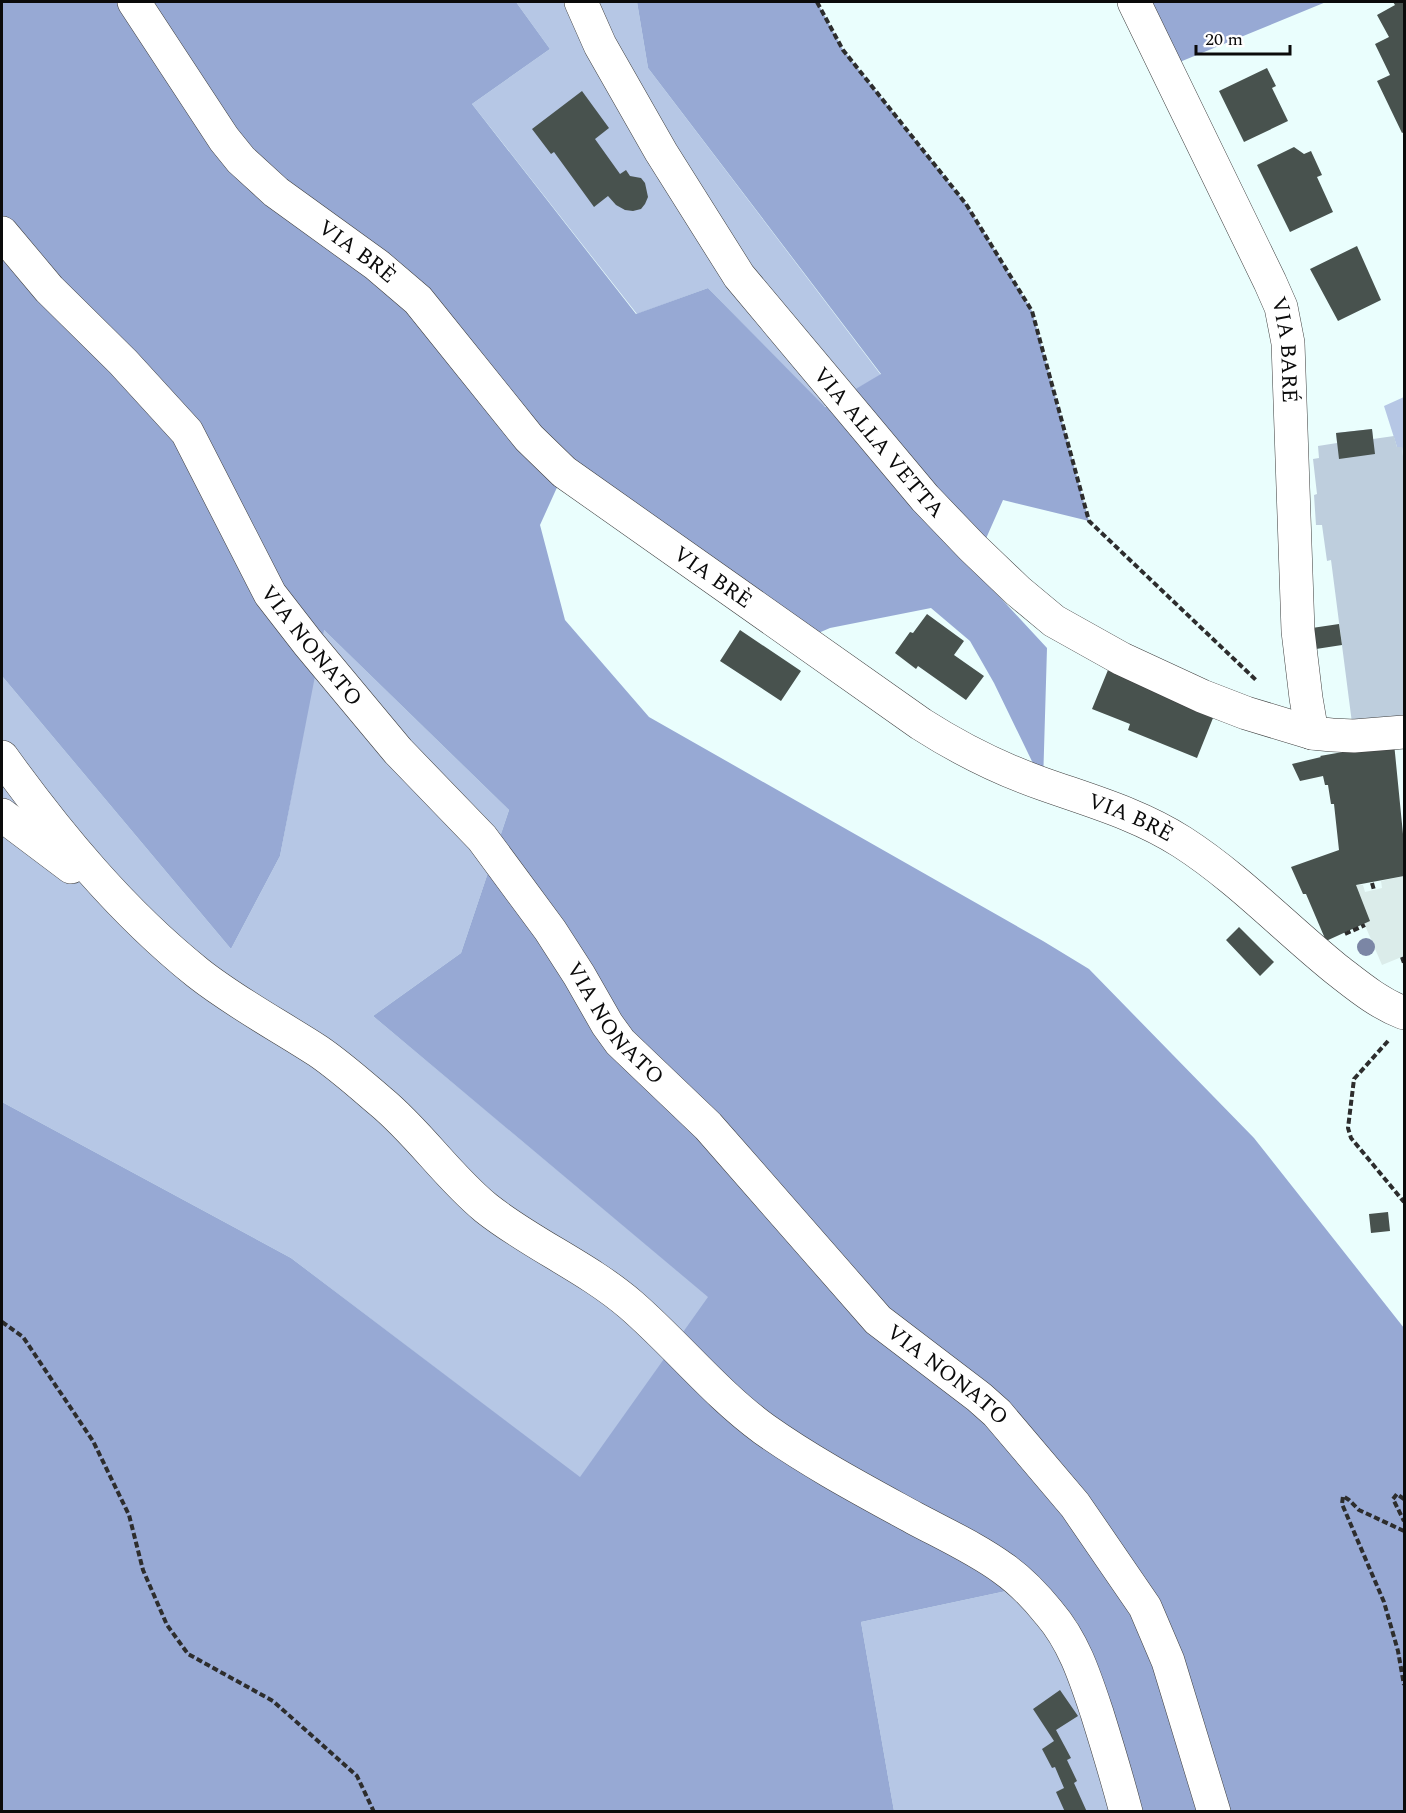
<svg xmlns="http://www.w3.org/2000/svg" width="1406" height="1813" font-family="Spectral,serif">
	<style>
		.green { fill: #b6c7e5 }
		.forest { fill: #97a9d4 }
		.cemetery { fill: #becedd }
		.plaza { fill: #dbecea }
		.building { fill: #48524e }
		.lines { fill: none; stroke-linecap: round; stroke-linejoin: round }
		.minor-casing { stroke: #3e3e3e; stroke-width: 34 }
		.path { stroke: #2d2d2d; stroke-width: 4; stroke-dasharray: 6 3; stroke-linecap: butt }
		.minor { stroke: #fff; stroke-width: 33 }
		.tree { fill: #7b86a5 }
		.labels { text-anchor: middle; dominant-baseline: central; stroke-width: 6; stroke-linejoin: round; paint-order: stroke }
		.street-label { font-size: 22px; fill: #0b0b0b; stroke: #fff }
	</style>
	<rect width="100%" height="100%" fill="#eafefd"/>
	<path class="green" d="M516,2H637L648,68L881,375L824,407L708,288L637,314L472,104L550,49Z
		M1404,397V465L1402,447H1397L1384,406Z
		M323,629L509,810L461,953L373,1016L709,1297L580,1478L291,1258L2,1102V676L231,949L280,856Z
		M1044,1583L1077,1622L1143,1811H894L861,1622Z"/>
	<path class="forest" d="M2,2H516L550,49L472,104L636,314L708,288L825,407L881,374L648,68L637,2H817L843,50L966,204L1032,311L1089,521L1003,500L973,568L1047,648L1043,784L994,683L970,641L931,608L830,628L802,640L564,472L540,525L565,620L649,717L1043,941L1089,969L1254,1138L1404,1328V1811H1143L1077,1622L1044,1583L861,1622L894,1811H2V1102L291,1258L580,1477L708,1297L373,1016L461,953L509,810L324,630L280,856L231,949L2,676Z
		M1134,2H1326L1165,68Z"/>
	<path class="cemetery" d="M1372,429L1373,439L1394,436L1397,447H1402L1404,465V716L1352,723L1331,560L1327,561L1322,525H1316L1314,495L1317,494L1313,459L1319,458L1318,446L1337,443L1336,433Z"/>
	<path class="plaza" d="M1404,876V956L1382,965L1364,923L1356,885H1363L1365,892L1382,888L1381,881Z"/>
	<path class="building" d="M1393,2H1404V132L1402,133L1377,81L1390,75L1375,44L1389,37L1377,15L1395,5Z
		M1267,68L1276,86L1272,88L1288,121L1244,142L1219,91Z
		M582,91L609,128L595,139L620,174L626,170L630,176L641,178L645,183L648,197L645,204L641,209L633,211L625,210L616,205L608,196L594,207L554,152L551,154L532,129Z
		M1294,147L1304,154L1311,151L1322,175L1317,177L1333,212L1290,232L1257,165Z
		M1357,246L1381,300L1338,321L1310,269Z
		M1372,429L1375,454L1339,459L1336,433Z
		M927,614L964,641L954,655L984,676L966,700L918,666L916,669L895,653L910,632L913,633Z
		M1339,624L1342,645L1316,649L1312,628Z
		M740,630L801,671L781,701L720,661Z
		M1108,670L1215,713L1197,758L1128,730L1130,724L1092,709Z
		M1394,743L1404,844V876L1356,885L1370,921L1326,941L1306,894H1303L1291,867L1339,850L1334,804H1331L1328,785H1325L1323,776L1300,781L1292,764L1321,757L1320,756Z
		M1239,927L1274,962L1260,976L1226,940Z
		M1388,1212L1390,1231L1371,1233L1369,1214Z
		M1060,1690L1078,1716L1056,1730L1071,1758L1067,1760L1077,1781L1074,1783L1087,1812H1065L1056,1792L1064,1788L1055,1767L1052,1768L1042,1749L1054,1741L1033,1709Z"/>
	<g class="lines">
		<defs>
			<g id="minor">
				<path id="s1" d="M134,2L224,139L241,160L276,192L377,265L418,300L529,438L564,472L921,724C960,749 1000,769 1043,784C1091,801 1138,814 1182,842C1238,878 1284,927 1336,969C1358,986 1378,1003 1404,1013"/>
				<path id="s2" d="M581,2L600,45L661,152L739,276L925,498L972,547L1018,591L1054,621L1122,659L1202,696L1246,713L1312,733L1332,735L1354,736L1404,732"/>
				<path id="s3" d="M1134,2L1270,282L1281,307L1288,343L1298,631L1306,698L1312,733"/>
				<path id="s4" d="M2,233L49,289L123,362L187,432L270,594L308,643L398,751L482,838L550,930L579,975L607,1024L620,1042L708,1126L878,1320L979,1397L997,1413L1075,1505L1145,1607L1168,1661L1214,1812"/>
				<path d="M2,757C59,836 122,912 198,973C236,1003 278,1025 318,1051C340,1066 360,1084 380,1101C419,1133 447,1176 486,1208C531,1244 587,1267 631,1305C677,1345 715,1393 764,1429C812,1463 863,1490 914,1518C944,1534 977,1549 1004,1569C1021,1581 1036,1597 1049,1613C1074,1642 1085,1677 1097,1713C1107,1745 1117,1778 1126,1812"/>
				<path d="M2,815L71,867"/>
			</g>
		</defs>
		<use href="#minor" class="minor-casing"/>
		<path class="path" d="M817,2L843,50L966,204L1032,311L1089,521L1257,681
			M1372,883L1374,890
			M1345,934L1365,925
			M1402,957L1404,963
			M1388,1041L1354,1079L1348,1128L1351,1138L1404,1202
			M2,1322L23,1337L93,1441L129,1515L143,1570L167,1625L188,1654L273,1701L357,1776L374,1812
			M1404,1499L1397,1494L1393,1499L1404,1521
			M1404,1531L1359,1510L1349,1500L1343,1496L1342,1504L1384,1602L1398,1651L1404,1685"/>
		<use href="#minor" class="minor"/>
	</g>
	<circle class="tree" cx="1366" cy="947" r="9"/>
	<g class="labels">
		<g class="street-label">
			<text stroke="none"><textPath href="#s1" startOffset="339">VIA BRÈ</textPath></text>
			<text stroke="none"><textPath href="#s3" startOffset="382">VIA BARÉ</textPath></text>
			<text stroke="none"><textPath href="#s2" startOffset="534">VIA ALLA VETTA</textPath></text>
			<text stroke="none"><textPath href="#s1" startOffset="825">VIA BRÈ</textPath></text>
			<text stroke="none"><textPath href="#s4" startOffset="520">VIA NONATO</textPath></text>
			<text stroke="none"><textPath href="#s1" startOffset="1310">VIA BRÈ</textPath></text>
			<text stroke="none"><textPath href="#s4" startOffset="1006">VIA NONATO</textPath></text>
			<text stroke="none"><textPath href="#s4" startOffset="1492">VIA NONATO</textPath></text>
		</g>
	</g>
	<rect width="1406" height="1813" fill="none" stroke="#0b0b0b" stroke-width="6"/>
	<path d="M1196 45v9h94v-9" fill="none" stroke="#0b0b0b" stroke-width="3"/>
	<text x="1205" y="45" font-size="18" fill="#0b0b0b" stroke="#ffffff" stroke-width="4.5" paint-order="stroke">20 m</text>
</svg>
